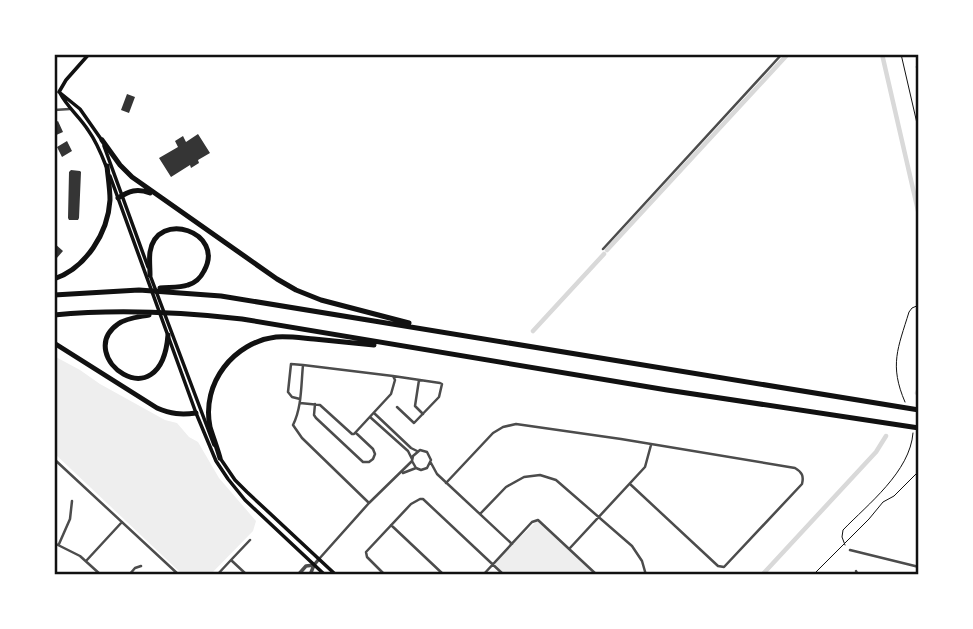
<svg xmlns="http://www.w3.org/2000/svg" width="973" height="629" font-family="Jost,sans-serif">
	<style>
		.green { fill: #eee }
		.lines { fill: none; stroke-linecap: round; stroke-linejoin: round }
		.canal { stroke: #d9d9d9; stroke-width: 4.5 }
		.building { fill: #353535 }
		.path { stroke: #111; stroke-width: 1 }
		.minor { stroke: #4c4c4c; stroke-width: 2.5 }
		.tertiary { stroke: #4c4c4c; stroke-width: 3.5 }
		.secondary { stroke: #111; stroke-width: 3.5 }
		.motorway { stroke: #111; stroke-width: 5 }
		.neatline { fill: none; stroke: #111; stroke-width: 2.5 }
	</style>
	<rect width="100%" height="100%" fill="#fff"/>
	<path class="green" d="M54,356L80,370L100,384L165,420L177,423L189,437L198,442L219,478L256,521L253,531L210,575H183L54,453Z
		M538,520L597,575H504L493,564Z"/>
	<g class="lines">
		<path class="canal" d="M882,54L919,215
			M607,250L788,54
			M533,331L604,254
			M917,393L919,388
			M762,575L876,452L886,436"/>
	</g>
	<path class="building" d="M127,94L135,97L129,113L121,110Z
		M58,121L63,132L54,136V123Z
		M198,134L210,153L198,160L199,163L191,168L190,165L171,177L159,158L178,147L175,141L183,136L186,142Z
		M67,141L72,151L62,157L57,147Z
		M71,170L80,171L81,172L79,218L78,220H69L68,218L69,172Z
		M54,243L63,251L56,259L54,258Z"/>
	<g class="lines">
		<path class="path" d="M901,54L919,132
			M905,402C889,365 898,348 909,312L912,308L919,305
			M845,545L842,537L843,530C868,504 910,472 913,433
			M813,575L869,519L883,502L894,496L919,471"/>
		<path class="minor" d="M917,67L919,68
			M54,110L70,109
			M603,249L782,54
			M393,376L440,383L442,384L439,397L414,423L397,407
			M419,380L415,406L423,414
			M300,399L292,397L288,392L291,364L303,365
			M300,403L320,405L352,434H354L391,394L395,380L393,376L303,365C301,385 302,407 293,425L302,438L369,503
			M315,404L314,415L316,418L363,462H369L373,459L375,454L373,449L356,433
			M374,413L411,448L417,451
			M370,417L408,451L412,459
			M54,459L179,575
			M431,463L437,474L512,544
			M403,473L416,468L421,470L427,468L431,460L427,452L420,450L413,456L412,461L416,468
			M446,483L493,433L503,427L516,424L621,439L795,468C802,472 804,476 802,484L724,567L718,566L630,484
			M480,514L506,487L524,477L540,475L556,480L632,546L642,561L646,575
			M391,525L444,575
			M54,543L80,556L101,575
			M59,544L70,519L72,501
			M570,548L645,467L651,445
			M850,550L919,567
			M319,559L369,503L412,461
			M86,561L122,522
			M856,571L858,575
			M129,575L135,568L141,566
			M217,575L231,560
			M247,575L231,560L250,540
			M385,575L367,557L366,552L411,504L420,499H423L504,575
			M483,575L532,522L538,520L597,575"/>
		<path class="tertiary" d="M298,575L306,566L314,565
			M310,575L314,565L319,559"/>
		<path class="secondary" d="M59,92L80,109L101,139
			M59,92L66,80L89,54
			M60,93C67,107 80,117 88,130C96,141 101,153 106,166
			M104,146L148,267
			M110,176L196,413L216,461L228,479L245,500L325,575
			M150,275L214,445
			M220,458L235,480L247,492L336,575"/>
		<path class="motorway" d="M102,140L120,165L132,177L277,279L296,290L321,300L409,323
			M118,198C129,191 137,188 150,193
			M150,275C150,268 149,259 150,252C157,209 226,232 204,271C201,277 195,283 188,285C179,288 169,287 160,288
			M54,279C86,268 108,233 110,200C110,189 108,177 107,166
			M54,295L139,290L221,296L919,410
			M54,315C117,309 180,312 242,319L667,390L919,428
			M149,315C139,317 126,318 118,324C73,356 161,422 168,335
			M54,343L157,408C171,414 181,415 196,413
			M220,458C217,447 213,437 210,427C201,383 234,342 276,337C289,336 302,338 314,339C334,341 354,343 374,345"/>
	</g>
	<rect width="973" height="629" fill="none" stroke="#ffffff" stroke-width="112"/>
	<rect x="56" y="56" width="861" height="517" class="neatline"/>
</svg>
